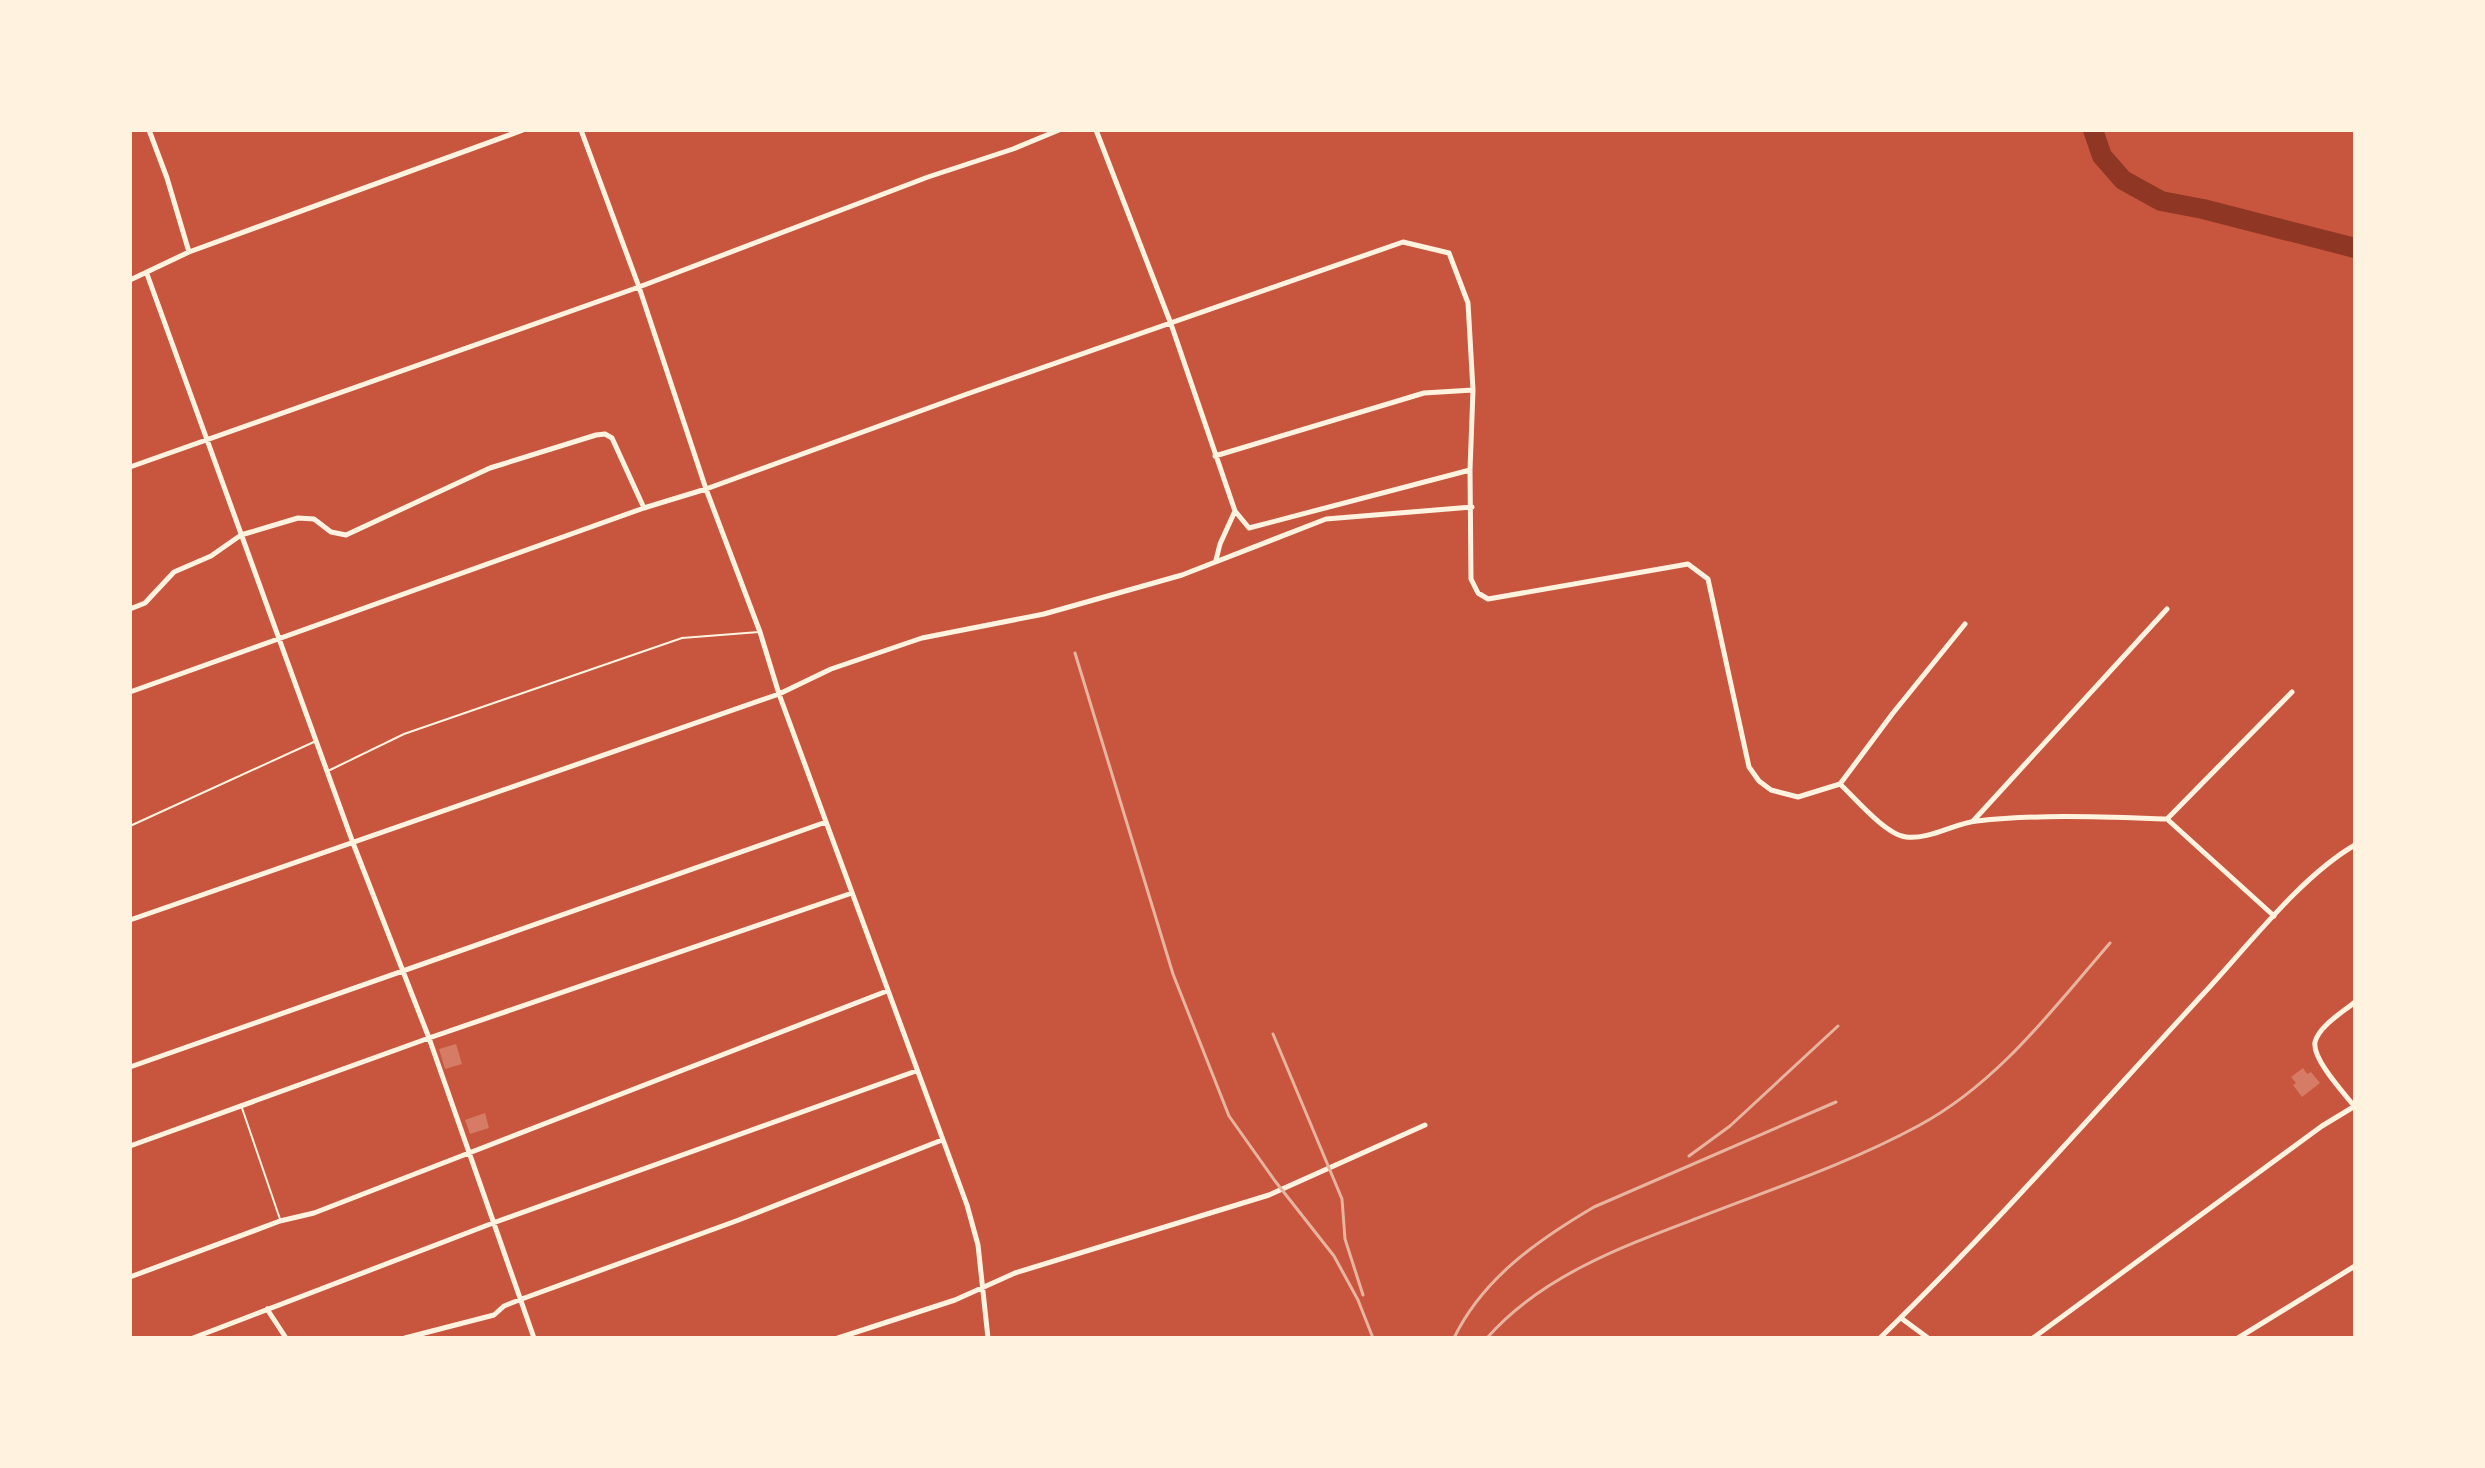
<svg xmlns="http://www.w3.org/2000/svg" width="2485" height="1468" font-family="'Noto Sans',sans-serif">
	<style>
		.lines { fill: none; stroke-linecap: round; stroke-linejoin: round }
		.river { stroke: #8f3625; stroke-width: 20 }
		.building { fill: #d67c66 }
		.service { stroke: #fff3e0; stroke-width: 2 }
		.minor { stroke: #fff3e0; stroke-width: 5 }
		.rail { stroke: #e9b49f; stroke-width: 3 }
	</style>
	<rect width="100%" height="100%" fill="#c8553d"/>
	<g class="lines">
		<path class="river" d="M2093,130L2102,156L2123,180L2161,201L2203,209L2355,248"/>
	</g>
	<path class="building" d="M456,1044L462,1064L445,1069L439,1049Z
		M2303,1068L2307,1074L2311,1072L2320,1083L2302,1097L2293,1085L2296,1083L2291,1077Z
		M485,1113L489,1128L470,1134L465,1120Z"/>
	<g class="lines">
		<path class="service" d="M330,770L404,734L682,638L759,632
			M130,826L316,741
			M242,1108L280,1219"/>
		<path class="minor" d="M149,130L167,178L189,252
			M581,130L639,287L706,489L760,632L779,694L967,1205L978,1245L988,1338
			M1096,130L1171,324L1235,511L1220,544L1216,560
			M147,274L353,843L429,1038L534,1338
			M130,280L189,252L523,130
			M1215,456L1424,393L1473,390
			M130,467L639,287L928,177L1013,149L1059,130
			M1235,511L1249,528L1470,470
			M130,609L145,603L174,572L211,556L241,535L298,518L314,519L331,532L346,535L490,468L596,435L605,434L612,438L644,508
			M130,692L644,508L706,489L967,394L1403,242L1449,253L1468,303L1473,390L1470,470L1471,579L1478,593L1488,599L1688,564L1708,579L1749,767L1759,781L1771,790L1798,797L1840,784L1893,713L1965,624
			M1840,784C1856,799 1886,835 1906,837C1929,840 1955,823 1977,821C2040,814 2104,817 2167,819L2274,916
			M2167,819L2292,692
			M1974,820L2167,609
			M130,920L779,694L831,669L922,638L1044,614L1182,575L1326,519L1472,507
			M130,1067L826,822
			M2354,1106C2344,1093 2312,1059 2315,1042C2319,1026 2343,1012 2355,1002
			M130,1146L429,1038L852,893
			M130,1277L280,1221L314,1213L887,991
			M267,1309L286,1338
			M1901,1318L1928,1338
			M193,1338L493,1223L916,1071
			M405,1338L494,1315L504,1306L519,1300L736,1221L942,1140
			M838,1338L955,1300L1015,1273L1269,1195L1425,1125
			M1880,1338C1992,1229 2098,1108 2204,993C2247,947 2301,876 2355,845
			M2033,1338L2322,1126L2355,1106
			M2238,1338L2355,1266"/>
		<path class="rail" d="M1075,653L1173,974L1229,1116L1275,1181L1334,1256L1358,1300L1373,1338
			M1273,1034L1342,1199L1345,1239L1363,1295
			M1689,1156L1730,1126L1838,1026
			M1454,1338C1483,1278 1538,1240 1594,1207L1836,1102
			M1487,1338C1540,1277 1621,1247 1695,1219C1769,1190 1848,1164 1918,1126C1997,1084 2053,1009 2110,943"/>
	</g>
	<rect width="2485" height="1468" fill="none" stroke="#fff3e0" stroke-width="264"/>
</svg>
